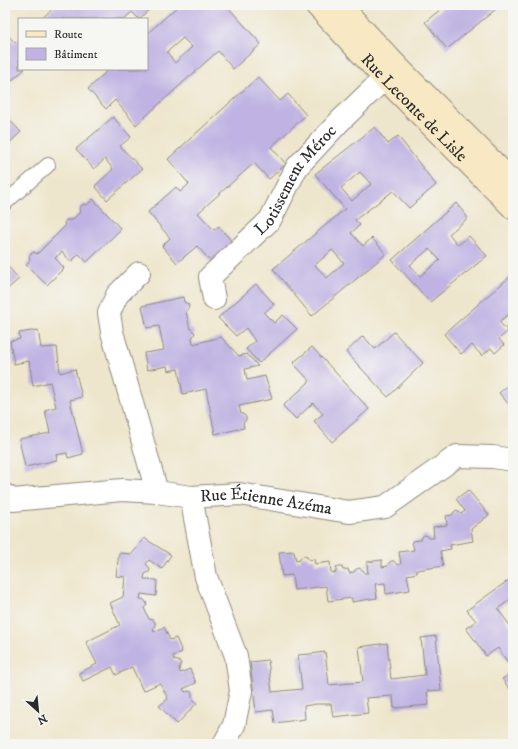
<svg xmlns="http://www.w3.org/2000/svg" width="518" height="749" font-family="'IM FELL DW Pica',serif">
	<style>
		.building { fill: #c0b3e3; fill-rule: evenodd }
		.lines { fill: none; stroke-linecap: round; stroke-linejoin: round }
		.service-casing { stroke: #8c887c; stroke-width: 16 }
		.minor-casing { stroke: #8c887c; stroke-width: 24 }
		.secondary-casing { stroke: #8c887c; stroke-width: 24 }
		.service { stroke: #fff; stroke-width: 14 }
		.minor { stroke: #fff; stroke-width: 22 }
		.secondary { stroke: #f8e8c3; stroke-width: 22 }
		.labels { text-anchor: middle; dominant-baseline: central; stroke-width: 3; stroke-linejoin: round; paint-order: stroke }
		.street-label { font-size: 17px; fill: #2b2b2b; stroke: #f6f6f2 }
	</style>
	<rect width="100%" height="100%" fill="#f6f6f2"/>
	<filter id="ink" filterUnits="userSpaceOnUse"><feTurbulence type="fractalNoise" baseFrequency=".025" numOctaves="2"/><feDisplacementMap in="SourceGraphic" scale="8" xChannelSelector="R" yChannelSelector="G"/><feConvolveMatrix kernelMatrix="1 2 1 2 8 2 1 2 1" color-interpolation-filters="sRGB"/></filter>
	<filter id="wash" filterUnits="userSpaceOnUse"><feTurbulence type="fractalNoise" baseFrequency=".012" numOctaves="4" result="noise"/><feDisplacementMap in="SourceGraphic" scale="16" xChannelSelector="R" yChannelSelector="G"/><feGaussianBlur stdDeviation="0.9" result="paint"/><feColorMatrix in="noise" values="0 0 0 0 0 0 0 0 0 0 0 0 0 0 0 0 0 1.4 0 .05"/><feComposite in="paint" operator="in"/></filter>
	<g filter="url(#wash)">
		<rect width="100%" height="100%" fill="#eee6cc"/>
		<g id="blocks">
			<path class="building" d="M57,5H154L139,19L132,12L124,19H41Z
				M179,5H226L261,44L233,69L218,51L136,125L115,100L106,109L88,89L109,69H147V34ZM183,38L192,47L175,63L167,52Z
				M446,5H501L447,49L425,22Z
				M5,32L15,43L19,39V69H25L5,86Z
				M258,77L280,101L288,94L306,115L271,147L286,164L269,179L254,163L198,213L214,230L219,226L233,243L212,263L197,246L177,263L162,246L170,238L148,212L176,187L180,192L189,184L168,159Z
				M5,115L21,132L5,147Z
				M113,117L131,137L120,146L142,169L107,200L95,186L113,169L105,159L94,169L76,149Z
				M375,127L388,144L398,136L436,185L409,208L393,191L355,220L360,225L351,233L363,246L372,238L386,254L312,316L273,269L345,209L315,174ZM360,172L371,184L352,201L341,188ZM332,250L344,263L327,278L315,265Z
				M93,199L121,229L87,262L79,254L71,262L62,252L55,258L64,268L47,285L26,265L30,260L29,257L31,254L34,252L37,254L65,226L64,223L66,220H72L80,212L79,209L81,206L84,204L87,205Z
				M456,203L468,218L449,234L458,245L469,236L487,256L430,302L392,260ZM429,249L440,260L420,276L410,265Z
				M5,263L19,279L5,291Z
				M513,274V318L509,314L499,322L508,331L499,339L504,345L495,353L491,348L482,356L472,345L461,354L444,334Z
				M256,284L274,304L264,313L274,323L283,315L297,329L259,363L246,349L255,341L246,328L236,336L218,318Z
				M183,297L184,302L188,304L189,306L188,309L186,312L190,329H191L195,333L194,335L192,338L193,344L221,337L239,356L247,354L258,366L245,369L247,380L265,376L272,399L239,406L241,414H243L246,417V420L243,423L244,428L215,434L206,389L183,394L178,369L168,371L167,366L147,370L144,353L164,350L159,326L147,328L142,306Z
				M38,330L41,348L57,347L60,373L75,369L82,397L70,400L83,454L68,458L67,453L56,455L57,460L25,467L19,439L50,433L45,410L56,407L50,382L33,386L29,361L14,364L10,341L20,339L19,333Z
				M394,332L423,363L388,397L346,352L363,336L375,349Z
				M312,347L369,409L332,442L314,421L323,414L313,403L296,419L283,406L310,381L293,363Z
				M513,381V409L499,393Z
				M468,490L489,515L471,529L473,541L450,545L451,549L440,551L443,566L417,570V573L407,575L410,590L386,594L385,583L375,584L377,598L352,602V598L328,601L326,586L294,590L292,575L282,576L279,552L294,551L296,561L300,560L301,557L304,556L307,557L309,560L314,559L315,564L330,562L331,573L336,572V568L339,567H342L343,570L348,569L349,573L354,572L355,570L359,568L363,570L364,573H368L367,562L382,560V567L388,566L389,563L391,561H394L397,565L401,564L399,552L414,550L412,541L421,540L422,537L424,535L428,536L429,538H434L433,527L447,525L446,516L452,515L454,512L457,510L461,514L465,511L456,499Z
				M144,538L171,555L162,569L149,560L146,564L149,567L150,570L149,572L145,574L144,579L157,580L156,596L141,594L140,599H143L146,602L147,605L144,608L149,619L153,620L155,622V626L153,627L154,632L164,627L170,640L176,638L182,652L173,656L174,660L178,661L181,663L179,668L180,673L190,669L196,683L183,689L185,692L189,691L192,693V698L197,703L177,724L159,706L168,699L160,683L143,691L132,667L116,675L112,667L83,681L79,673L97,664L86,642L120,625L110,603L123,597L125,577L116,576L119,553L132,554Z
				M513,577V597L498,609L513,630V670L498,648L486,656L466,628L476,621L467,610Z
				M436,636L441,690L427,691L429,705L394,708L393,696L366,698L368,713L333,717L331,704H316L304,706L305,719L275,723L273,710L256,712L250,662L268,660L272,692L302,689L298,655L310,654L325,652L329,685L363,682L359,647L387,643L391,679L425,675L421,638Z
				M513,672V693L502,679Z"/>
		</g>
	</g>
	<g filter="url(#ink)">
		<use href="#blocks" fill-opacity="0" stroke="#8c887c" stroke-width="1"/>
		<g class="lines">
			<defs>
				<path id="service" d="M5,203L48,165"/>
				<g id="minor">
					<path d="M139,273L117,295L109,313L112,332L157,492"/>
					<path id="s1" d="M214,299L210,277L270,220L297,167L339,122L397,66"/>
					<path id="s2" d="M5,495L13,500L122,490L157,492L191,497L239,494L349,512L385,507L457,456L493,457L513,460"/>
					<path d="M191,497L206,577L236,656L241,691L234,725L224,744"/>
				</g>
				<g id="secondary">
					<path id="s3" d="M316,5L384,78L513,208"/>
					<path d="M340,5L397,66L513,182"/>
				</g>
			</defs>
			<use href="#service" class="service-casing"/>
			<use href="#minor" class="minor-casing"/>
			<use href="#secondary" class="secondary-casing"/>
			<use href="#service" class="service"/>
			<use href="#minor" class="minor"/>
			<use href="#secondary" class="secondary"/>
		</g>
	</g>
	<g class="labels">
		<g class="street-label">
			<text stroke="none"><textPath href="#s3" startOffset="142">Rue Leconte de Lisle</textPath></text>
			<text stroke="none"><textPath href="#s1" startOffset="153">Lotissement Méroc</textPath></text>
			<text stroke="none"><textPath href="#s2" startOffset="264">Rue Étienne Azéma</textPath></text>
		</g>
	</g>
	<rect width="518" height="749" fill="none" stroke="#f6f6f2" stroke-width="20"/>
	<rect x="18" y="18" width="130" height="52" fill="#f6f6f2" stroke="#a5a5a2"/>
	<rect x="26" y="31" width="20" height="6" fill="#f8e8c3" stroke="#a5a5a2"/>
	<text x="54" y="38" font-size="12" fill="#2b2b2b">Route</text>
	<rect x="26" y="48" width="20" height="12" fill="#c0b3e3" stroke="#a5a5a2"/>
	<text x="54" y="58" font-size="12" fill="#2b2b2b">Bâtiment</text>
	<g transform="translate(38 711) rotate(153)" stroke="#f6f6f2" stroke-width="3" paint-order="stroke">
	<path d="M0-3L7 15L0 10L-7 15Z" fill="#2b2b2b"/>
	<text y="-6" font-size="11" font-weight="bold" text-anchor="middle" fill="#2b2b2b">N</text>
	</g>
</svg>
